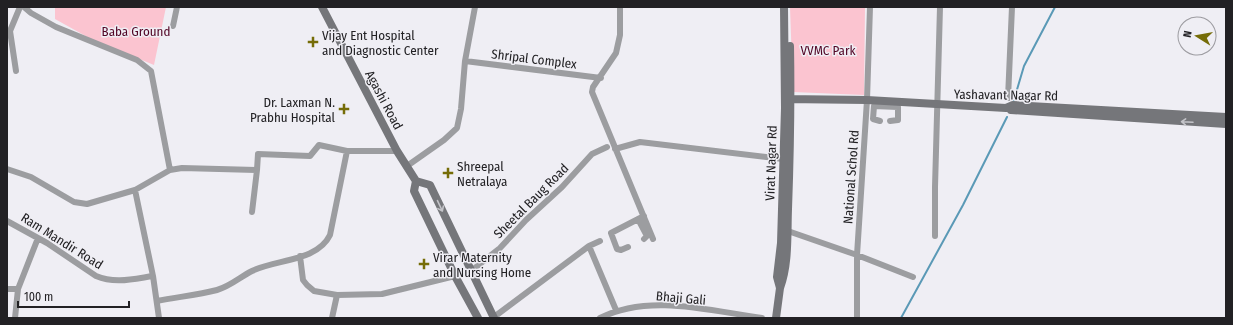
<svg xmlns="http://www.w3.org/2000/svg" width="1233" height="325" font-family="'Fira Sans Condensed',sans-serif">
	<style>
		.green { fill: #fbc4d0 }
		.lines { fill: none; stroke-linecap: round; stroke-linejoin: round }
		.stream { stroke: #5a99b6; stroke-width: 2 }
		.street { stroke: #9c9da0; stroke-width: 6 }
		.secondary { stroke: #75767a; stroke-width: 8 }
		.oneway { stroke: #c4c4c9 }
		.poi-dot { fill: #756c07; stroke: #efeef4; stroke-width: 1.5 }
		.labels { text-anchor: middle; dominant-baseline: central; stroke-width: 3; stroke-linejoin: round; paint-order: stroke }
		.park-label { font-size: 13px; fill: #510424; stroke: #efeef4 }
		.poi-label { font-size: 13px; fill: #222124; stroke: #efeef4; text-anchor: start }
		.street-label { font-size: 13px; fill: #222124; stroke: #efeef4 }
	</style>
	<rect width="100%" height="100%" fill="#efeef4"/>
	<path class="green" d="M55,7H166L154,65L91,39L55,19Z
		M790,7H865L864,95L793,92Z"/>
	<g class="lines">
		<path class="stream" d="M1013,103L1024,66L1055,7
			M901,318L963,205L1007,117"/>
		<path class="street" d="M24,7L31,13L56,27L137,60L151,71L170,170
			M620,7V35L616,53L593,87L592,92L653,239
			M173,26L177,7
			M465,61L601,78
			M16,71L10,31L20,7
			M1008,98L1012,7
			M880,121L873,119L874,106L898,107V120L890,121
			M615,149L640,142L783,159
			M407,166L444,140L457,128L461,109L465,61L475,7
			M7,169L31,177L74,202L87,204L135,190L170,170L182,168L257,170L258,154L310,156L319,145L347,151H397
			M135,190L153,276L159,318
			M252,212L257,170
			M638,219L647,236L644,239
			M7,221L47,243L96,276C115,284 133,279 153,276
			M785,230L857,255L913,277
			M935,236V187L940,7
			M589,246L616,310
			M628,247L621,250L617,249L611,233L644,216
			M300,256L303,280L307,285L314,291L337,295L382,294L455,276L471,271L500,248L526,220L562,187L592,154L607,147
			M7,289H18
			M157,301C177,297 198,295 217,290C231,286 240,277 252,271C275,259 317,262 330,235L347,151
			M494,317L589,246L600,241
			M15,318L18,289L38,238
			M332,318L337,295
			M600,318C649,293 711,311 762,318
			M857,318V255L867,100L870,7"/>
		<path class="secondary" d="M322,7L397,151L416,181L414,191L455,276L478,318
			M785,99L867,100L1006,108L1013,105L1226,117
			M1011,110L1226,124
			M416,181L430,185L494,318
			M780,288C789,264 787,234 788,209C790,154 791,100 790,46
			M776,318L780,288L777,277L781,243L785,108L784,7"/>
	</g>
	<defs><path id="oneway-shaft" d="M-6 0H5M1.5-3L5.5 0L1.5 3" fill="none" stroke-width="1.6" stroke-linecap="round" stroke-linejoin="round"/></defs>
	<g class="oneway">
		<use href="#oneway-shaft" transform="translate(1187 122) rotate(-177)"/>
		<use href="#oneway-shaft" transform="translate(440 206) rotate(65)"/>
	</g>
	<g class="poi-dot">
		<path d="M311 36h4v4h4v4h-4v4h-4v-4h-4v-4h4z"/>
		<path d="M342 103h4v4h4v4h-4v4h-4v-4h-4v-4h4z"/>
		<path d="M446 167h4v4h4v4h-4v4h-4v-4h-4v-4h4z"/>
		<path d="M422 258h4v4h4v4h-4v4h-4v-4h-4v-4h4z"/>
	</g>
	<g class="labels">
		<g class="park-label">
			<text x="136" y="31">Baba Ground</text>
			<text x="828" y="50">VVMC Park</text>
		</g>
		<g class="poi-label">
			<text x="322" y="35">Vijay Ent Hospital<tspan x="322" dy="15">and Diagnostic Center</tspan></text>
			<text x="335" y="102" text-anchor="end">Dr. Laxman N.<tspan x="335" dy="15">Prabhu Hospital</tspan></text>
			<text x="457" y="166">Shreepal<tspan x="457" dy="15">Netralaya</tspan></text>
			<text x="433" y="257">Virar Maternity<tspan x="433" dy="15">and Nursing Home</tspan></text>
		</g>
		<g class="street-label">
			<text transform="translate(534 59) rotate(7)">Shripal Complex</text>
			<text transform="translate(1006 95) rotate(1)">Yashavant Nagar Rd</text>
			<text transform="translate(384 100) rotate(62)">Agashi Road</text>
			<text transform="translate(771 163) rotate(-88)">Virat Nagar Rd</text>
			<text transform="translate(851 177) rotate(-86)">National Schol Rd</text>
			<text transform="translate(531 201) rotate(-45)">Sheetal Baug Road</text>
			<text transform="translate(62 241) rotate(32)">Ram Mandir Road</text>
			<text transform="translate(681 298) rotate(5)">Bhaji Gali</text>
		</g>
	</g>
	<rect width="1233" height="325" fill="none" stroke="#222124" stroke-width="16"/>
	<g transform="translate(1197 36) rotate(281)"><circle r="19" fill="#efeef4" stroke="#9d9ca1"/>
	<path d="M0-3L7 15L0 10L-7 15Z" fill="#756c07"/>
	<text y="-6" font-size="11" font-weight="bold" text-anchor="middle" fill="#222124">N</text>
	</g>
	<path d="M18 301v6h111v-6" fill="none" stroke="#222124" stroke-width="2"/>
	<text x="24" y="301" font-size="12" fill="#222124" stroke="#efeef4" stroke-width="3" paint-order="stroke">100 m</text>
</svg>
